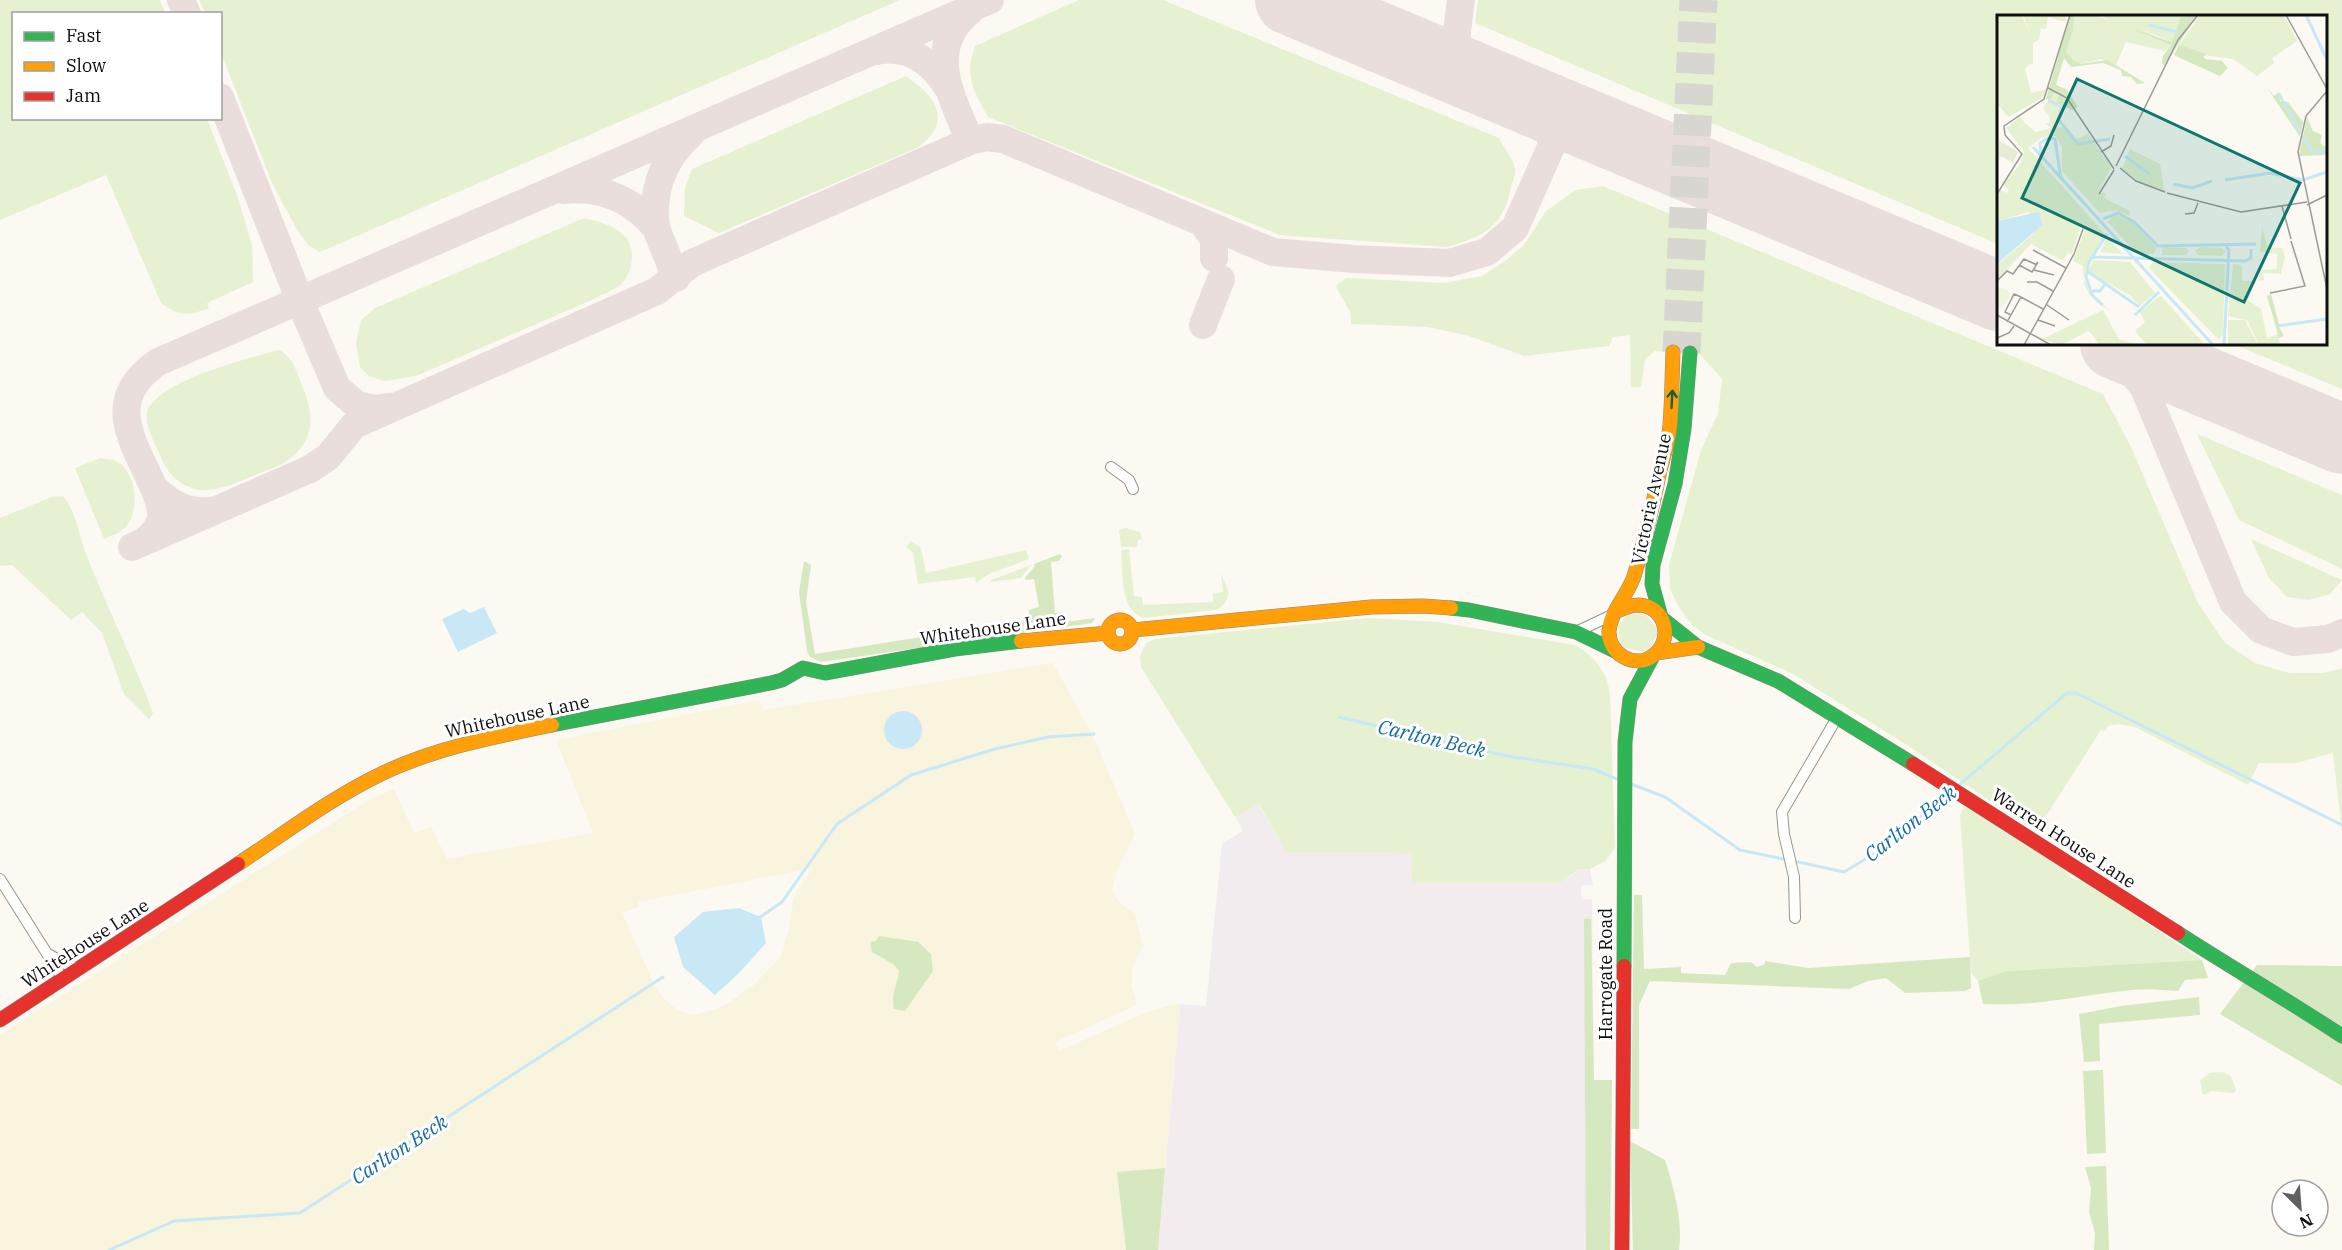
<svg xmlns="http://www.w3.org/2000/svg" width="2342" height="1250" font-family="'IBM Plex Serif',serif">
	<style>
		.industrial { fill: #f2ecef }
		.farmland { fill: #f8f4de; fill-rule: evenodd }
		.green { fill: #e6f1d2 }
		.forest { fill: #d6e8bf }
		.water { fill: #c8e8f6 }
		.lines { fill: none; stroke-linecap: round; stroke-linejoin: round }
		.stream { stroke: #c8e8f6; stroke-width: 3 }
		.taxiway { stroke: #eadedc; stroke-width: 28 }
		.runway { stroke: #eadedc; stroke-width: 70 }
		.highway-tunnel { stroke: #d7d6d0; stroke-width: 21; stroke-dasharray: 21 10; stroke-linecap: butt }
		.street-casing { stroke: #959491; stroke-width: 12 }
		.fast-casing { stroke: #8b8a87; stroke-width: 15 }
		.slow-casing { stroke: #8b8a87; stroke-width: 15 }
		.jam-casing { stroke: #8b8a87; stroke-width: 15 }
		.street { stroke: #fefefd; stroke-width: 10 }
		.fast { stroke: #30b455; stroke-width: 14 }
		.slow { stroke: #ff9f0a; stroke-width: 14 }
		.jam { stroke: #e5322d; stroke-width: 14 }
		.oneway { stroke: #1f6132 }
		.labels { text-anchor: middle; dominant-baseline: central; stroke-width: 6; stroke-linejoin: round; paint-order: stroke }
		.street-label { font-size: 18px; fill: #0e0e0e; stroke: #fff }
		.water-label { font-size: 20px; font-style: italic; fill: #146ba2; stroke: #fff }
		.inset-river { fill: none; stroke: #c8e8f6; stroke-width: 3 }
		.inset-road { fill: none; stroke: #9c9b97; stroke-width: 1.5 }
		.view { fill: #0f766e; fill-opacity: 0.15; stroke: #0f766e; stroke-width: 3 }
		.inset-edge { fill: none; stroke: #0e0e0e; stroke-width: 3 }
	</style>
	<rect width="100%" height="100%" fill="#fbf9f2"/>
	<path class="industrial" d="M1258,804L1287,852L1412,853V882L1560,883L1580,869H1590L1593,885L1581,886L1582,900L1592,899L1595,1250H1158L1180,1004L1206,1006L1222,844L1243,831L1235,817Z"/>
	<path class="farmland" d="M1053,663L1094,738L1135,834L1116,872L1112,891L1120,904L1135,913L1143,946L1133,966L1131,985L1137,1005L1055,1042L1059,1051L1147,1012L1171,1005L1180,1004L1165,1168L1117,1173L1126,1250H0V1035L369,800L394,789L414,833L431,827L447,859L593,833L556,740L760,700L763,710ZM813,868L801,884L794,898L790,924L782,955L754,985L722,1007L694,1015L679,1011L665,1000L655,986L622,913L639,907L638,902Z"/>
	<path class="green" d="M0,0H160L165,13L14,14V118L207,119L237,195L252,245L253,282L207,303L209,308C187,316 181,317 161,303L106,175L0,220Z
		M199,0H900L320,252L308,245L296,228L272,183L221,53L220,14L205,13Z
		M1079,0H1163L1499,138C1503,147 1513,158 1515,168C1516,173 1513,181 1511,187C1504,226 1483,237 1447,247L1280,235L988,117C973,89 964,77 975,46Z
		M1478,0H2342V389L2233,344H2326V16H1998V244L1475,23Z
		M906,76C922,88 946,105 935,129C932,136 924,142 919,147L719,233L684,216L685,188L692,169Z
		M1603,186L2103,394L2131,447L2198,603L2225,643L2255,663L2289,673H2324L2342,668V833L2333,753L2296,763H2259L2248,785L2135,727L2118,724L2108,726L2105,731L2101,730L2048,813L2036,826L2026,825L1907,745L1793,674L1706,635L1693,626L1680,609L1670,589L1669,565L1701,450L1718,414L1722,379L1699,353L1655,351L1645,359L1641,387H1631L1630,335L1613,337L1609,346L1524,356L1469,336L1428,327L1351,324V314L1336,286L1346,278L1444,283L1482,276L1505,261L1524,245L1546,211L1576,190Z
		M584,218C610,224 638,233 631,265C630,272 626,280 620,285C613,291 602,294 594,299L416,376L384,381L369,376L360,367L356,343L361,320L375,308Z
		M279,350C292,356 296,370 301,383C314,412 317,439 288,460C280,467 265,470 255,475C238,482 222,490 203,490C184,489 170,477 162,460C157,446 144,427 147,413C155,381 249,358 279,350Z
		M2197,434L2342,495V569L2239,520Z
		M100,458C104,459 110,459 114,460C137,469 141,511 125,528C120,533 110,536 104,539L75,468Z
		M63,496C76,511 78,532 85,551C106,606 133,658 153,713L149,719L124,694L102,633L82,612L71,620L12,565L0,566V518L52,497Z
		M1126,528L1140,532L1142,539L1138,540L1137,547H1121L1119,530Z
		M2251,539L2342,580L2330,594L2309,600L2287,597L2269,578Z
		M911,541L921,548L926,573L1026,550L1029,559L989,574L976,583L975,577L918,584L913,552L906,547Z
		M1129,549L1134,596L1142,597L1143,605L1213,602V594L1223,592L1221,573L1229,593L1225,603L1217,610L1143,618C1119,609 1123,571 1121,550Z
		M1031,565L1021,578L990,582L991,580Z
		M1644,613L1659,630L1648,653L1621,647L1618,626L1627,615Z
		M1369,618L1438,622L1575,645C1595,657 1607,671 1610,694L1615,847L1606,861L1590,869H1579L1560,883H1412L1411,853L1286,852L1259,804L1235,817L1141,667L1140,656L1146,643L1155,639Z
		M1968,807L2062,865C2067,875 2071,881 2082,880L2202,960L2006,971L1978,981L1971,972L1960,815L1963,809Z
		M2223,1072L2231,1076L2236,1090L2234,1093L2211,1091L2203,1095L2200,1080L2210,1073Z"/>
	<path class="forest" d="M1060,554L1062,556L1059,561L1051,562L1055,613L1063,612L1065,622L1095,618L1092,623L821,662L810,657L807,651L799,592L804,561L811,565L806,602L815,654L1028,620L1029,610L1039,607L1034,579L1025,580V578L1035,566L1034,564Z
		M1634,895H1642L1644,969L1681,967V973L1725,975L1731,963L1751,962L1757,967L1765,964V961L1808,968L1970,957L1971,988L1965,991L1905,993L1886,978L1868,981L1849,989L1650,981L1639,1005V1129H1631Z
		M1584,919H1591L1594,1080H1612L1610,1250H1586Z
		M879,936L918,942L931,954L933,971L905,1011L894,1009C891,990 897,988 899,971L893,964L872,952L870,942L876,941Z
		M2202,960L2208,978L2185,980L2178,991C2163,990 2147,988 2132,990C2082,995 2034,1007 1983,1004L1978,981L2006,971Z
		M2257,965L2342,966V1086L2220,1014Z
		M2199,997L2200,1015L2099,1024L2100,1061L2084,1062L2079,1014L2121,1006Z
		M2103,1070L2106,1153L2087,1154L2083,1071Z
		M1630,1141L1665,1160C1674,1189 1683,1220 1679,1250H1633Z
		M2106,1166L2109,1250H2094L2095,1233L2089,1212L2091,1188L2085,1167Z
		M1165,1168L1158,1250H1126L1117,1172Z"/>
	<path class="water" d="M484,607L497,633L458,652L442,619L464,609L470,613Z
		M884 730a19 19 0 1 1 38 0a19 19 0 1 1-38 0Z
		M739,908L761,917L766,943L739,973L715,995L683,967L674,937L703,912Z"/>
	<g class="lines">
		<path class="stream" d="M1339,717L1507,756L1593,769L1617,779
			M1631,784L1665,797L1740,850L1788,860
			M1959,785L2067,693H2076L2342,825
			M1794,861L1844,872L1882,849L1949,794
			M759,918L782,902L837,824L911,775L995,749L1048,737L1094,734
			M109,1250L174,1221L300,1213L663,977"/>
		<path class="taxiway" d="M181,0L187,14
			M1457,31L1461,0
			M1393,43C1422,50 1436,57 1457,31C1455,63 1465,68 1490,84
			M876,51C909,44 932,62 948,88
			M220,97L300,301L337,388L357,405L375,409L390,407
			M1533,102C1550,114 1553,127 1551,147C1565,127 1577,124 1601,130
			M970,141C952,97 923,48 971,10
			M563,190C601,186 632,199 656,228C651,190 663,159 691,134
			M1203,223L1214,239V258
			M656,228L676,278
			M1203,325L1221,279
			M2103,344L2119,356L2144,388L2233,602L2261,630L2293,642L2328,639L2342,633
			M154,488C132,439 103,400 158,362L990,0
			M145,541C166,523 164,512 154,488C172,505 186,513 211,511
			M132,547L310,469L328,457L354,425L657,291L692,263L970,141L986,137L1003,139L1273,252L1354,259L1449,263L1487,252L1515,228L1551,147"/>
		<path class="runway" d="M1290,0L1998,296
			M2115,344L2342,439"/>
		<path class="highway-tunnel" d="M1673,352L1690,0
			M1690,353L1707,0"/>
		<defs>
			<path id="street" d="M1111,467L1129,480L1133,489
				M1576,632L1612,615
				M0,879L63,979
				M1795,918L1794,877L1784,834L1782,812L1838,716
				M50,955L67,965L81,968"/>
			<path id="fast" d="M1451,608L1469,610L1576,632L1615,651
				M1661,617L1652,584L1653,565L1675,484L1684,429L1690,353
				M1663,619L1698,647L1778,681L1913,764
				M552,725L771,683L782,680L803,668L825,673L955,649L1021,641
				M2178,933C2232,968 2288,1000 2342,1036
				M1624,966L1625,742L1630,699L1653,656"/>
			<path id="slow" d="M1617,611C1624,608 1631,605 1639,605C1665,606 1674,639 1654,655C1635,670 1608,654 1609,631C1611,609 1630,593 1635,573C1645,539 1653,505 1660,470C1664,455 1669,440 1670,425C1672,401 1672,376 1673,352
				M1108 632a12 12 0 1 1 24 0a12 12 0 1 1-24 0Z
				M1133,630L1371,607L1423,606L1451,608
				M1021,641L1108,633
				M1656,653L1698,647
				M238,864C285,833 331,798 381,774C435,748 494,737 552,725"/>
			<path id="jam" d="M1913,764L2178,933
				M0,1020L238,864
				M1622,1250L1624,966"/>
		</defs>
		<use href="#street" class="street-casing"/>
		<use href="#fast" class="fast-casing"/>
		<use href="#slow" class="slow-casing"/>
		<use href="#jam" class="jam-casing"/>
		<use href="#street" class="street"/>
		<use href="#fast" class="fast"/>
		<use href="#slow" class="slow"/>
		<use href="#jam" class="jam"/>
	</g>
	<defs><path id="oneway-shaft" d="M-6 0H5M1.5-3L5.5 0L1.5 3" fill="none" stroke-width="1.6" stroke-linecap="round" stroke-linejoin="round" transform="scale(1.5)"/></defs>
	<use class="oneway" href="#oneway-shaft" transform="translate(1672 399) rotate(-87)"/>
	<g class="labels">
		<g class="street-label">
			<text transform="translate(1651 499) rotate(-78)">Victoria Avenue</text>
			<text transform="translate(993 628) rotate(-8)">Whitehouse Lane</text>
			<text transform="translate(517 716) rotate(-12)">Whitehouse Lane</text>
			<text transform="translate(2064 838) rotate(33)">Warren House Lane</text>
			<text transform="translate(85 943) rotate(-33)">Whitehouse Lane</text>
			<text transform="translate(1605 974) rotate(-90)">Harrogate Road</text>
		</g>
		<g class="water-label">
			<text transform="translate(1432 738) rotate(13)">Carlton Beck</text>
			<text transform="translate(1910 823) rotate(-38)">Carlton Beck</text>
			<text transform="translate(399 1149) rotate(-33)">Carlton Beck</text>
		</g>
	</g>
	<g transform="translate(1997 15)">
		<rect width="330" height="330" fill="#fbf9f2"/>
		<path d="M0,0H24L32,15L26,0H70L68,7L51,2L49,14L44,13L42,25L36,28V48L28,53L34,78L50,74L45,83L12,102L0,89ZM77,0H98L113,6L104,0H192L186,3L175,27L147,15L174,30L168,36L129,27L119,50L104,44L84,49L76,45L69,37ZM203,0H287L300,26L275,43L277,48L260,61L236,44L198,39L182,30ZM56,78L62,80L60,88L66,90L59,112L68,113L79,124L91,119L114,152L101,178H109L107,183L133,196L132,201L119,195L103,198L65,156V132L59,121L45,122L31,133L108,219L89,252L87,264L96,284L114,295L106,292L99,287L94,282L87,269L86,251L76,246L88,215L83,213L75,239L71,238L66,246L34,229L0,265V250L36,219L32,197L0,206V181L3,175L10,178L12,174L6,170L24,148L27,137L9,113L23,102L28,107L17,118L28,108L39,117L54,113L47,108H52L53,102L46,93ZM133,134L163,149L167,175L145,168L125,154ZM118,199L136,208L159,232L157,239L139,238L111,207ZM265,212L271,233H285L288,242L284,259L266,258L267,265L262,266L263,255L280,254V239L263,237ZM110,222L126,239L103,237ZM166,232L189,233L192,236L189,240H165ZM204,232L224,233L229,236L225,241L201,240L198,236ZM96,245L133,247L158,278L143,291L134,281L91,257ZM156,247L228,249L226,319L222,325L152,253ZM236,249L245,250V266H259L251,285L264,294L270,323L281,319L283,330H262L250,305L231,301ZM163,281H164L208,330H150L142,321L138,316L148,307L143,297ZM106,295L122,324L140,330H103L92,316L64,330L45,324ZM231,305H248L261,330H231Z" fill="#e6f1d2"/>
		<path d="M73,0H77L76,16L69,36L76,45L84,49L110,45L148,68L140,69L134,62L125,61L124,55L106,48L74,52L67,43L59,70L69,74L81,92L75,95L59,88L62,80L57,78L53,85L49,84ZM200,0L168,50L165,49L166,41L174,30L133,13L175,27L184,2ZM182,30L210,39L206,42L209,44L225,46L231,53L223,61L183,43L177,40ZM269,71L277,81L282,77L283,86L291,87L306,107L303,122ZM310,102L316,116L325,120L323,128L330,133V140L302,141ZM274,279L282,309L288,311L282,312L287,321L282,323L270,281Z" fill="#d6e8bf"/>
		<path d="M2,125L21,137L16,148L4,141L0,149Z" fill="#e8ecd6"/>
		<path d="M0,272L11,275L13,281L4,293H0Z" fill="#eff5db"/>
		<path d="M42,197L45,210L0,249V206Z" fill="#c8e8f6"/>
		<path class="inset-river" d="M309,0L330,45M152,10L180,17M282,79L303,117M51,85L65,92L61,104L81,129L113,124M306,121L315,136L330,138M36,132L216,330M44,141L43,128L51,123L58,124L64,164M128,141L152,159M228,165L273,158L306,165L330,157M176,169L195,173L215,166M106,204L121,198L137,207L161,231L259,229M95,242L248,246L254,243V234M90,256L142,292M92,276H103L108,269M106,290L95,280L89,262L92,247L110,219M138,300L162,277M281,311L330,304M227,330L232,235L229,231"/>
		<path class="inset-road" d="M289,0L330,74M51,73L70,83L117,154M330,76L309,101L301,137L330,274M104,137L114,131L117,120M119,151L181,25L201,0M123,153L139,166L168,177M170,178L244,197L310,187M0,179L25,139L8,120L7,111L47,84L73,0M102,179L117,155M310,190L330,180M285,191L294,224M188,199L197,198L201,188M36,235L69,253M22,250L35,257L41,247M37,255L57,260M0,266L10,256L16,259L27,244L40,250M30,267H40L56,276M273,278L308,271L294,226M50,290L72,305M0,300L54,330M14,300L8,297L17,279L24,282M41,305L58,311M10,307L24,282L46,294M0,323L12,318L17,311M27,330L77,239L86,214"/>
		<path class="view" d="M80,64L303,168L247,287L25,183Z"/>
		<rect width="330" height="330" class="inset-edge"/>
	</g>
	<rect x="12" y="12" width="210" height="108" fill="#ffffff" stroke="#9f9f9f" stroke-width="1.5"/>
	<rect x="24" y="32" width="30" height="9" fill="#30b455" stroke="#9f9f9f" stroke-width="1.5"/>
	<text x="66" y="42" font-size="18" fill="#0e0e0e">Fast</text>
	<rect x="24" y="62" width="30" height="9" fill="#ff9f0a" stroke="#9f9f9f" stroke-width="1.5"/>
	<text x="66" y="72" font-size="18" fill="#0e0e0e">Slow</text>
	<rect x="24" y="92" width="30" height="9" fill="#e5322d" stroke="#9f9f9f" stroke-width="1.5"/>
	<text x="66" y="102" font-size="18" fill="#0e0e0e">Jam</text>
	<g transform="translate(2300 1208) rotate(155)"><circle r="28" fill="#ffffff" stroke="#9f9f9f" stroke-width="1.5"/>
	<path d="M0-4.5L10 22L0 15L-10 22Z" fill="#61605e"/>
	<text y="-9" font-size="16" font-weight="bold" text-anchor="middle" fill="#0e0e0e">N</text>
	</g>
</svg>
